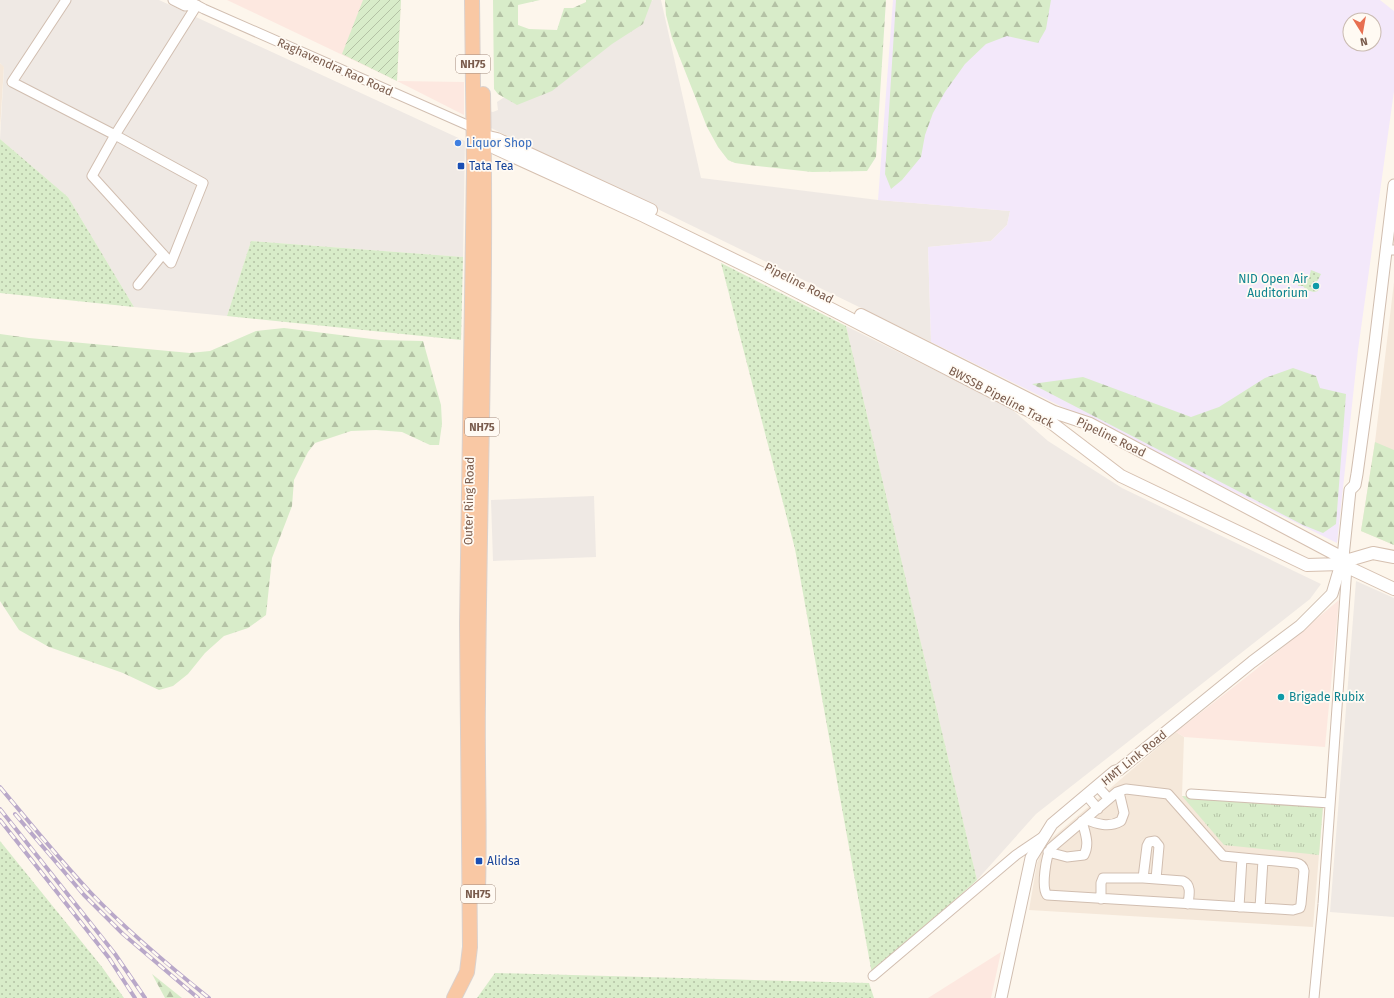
<svg xmlns="http://www.w3.org/2000/svg" width="1394" height="998" font-family="'Fira Sans',sans-serif">
	<style>
		.residential { fill: #f5e8da }
		.commercial { fill: #fde8e0 }
		.industrial { fill: #efe9e4 }
		.education { fill: #f3e8fa; fill-rule: evenodd }
		.grass { fill: url(#grass-dots) }
		.forest { fill: url(#forest-firs) }
		.park { fill: url(#park-tufts) }
		.garden { fill: url(#garden-furrows) }
		.lines { fill: none; stroke-linecap: round; stroke-linejoin: round }
		.minor-casing { stroke: #d1beb0; stroke-width: 11 }
		.tertiary-casing { stroke: #d1beb0; stroke-width: 13 }
		.secondary-casing { stroke: #d6c0b0; stroke-width: 14 }
		.trunk-casing { stroke: #dad1cd; stroke-width: 16 }
		.minor { stroke: #fff; stroke-width: 9 }
		.tertiary { stroke: #fff; stroke-width: 11 }
		.secondary { stroke: #fff; stroke-width: 12 }
		.trunk { stroke: #f9c8a4; stroke-width: 14 }
		.rail-casing { stroke: #b9a8c9; stroke-width: 4 }
		.rail { stroke: #fffaf3; stroke-width: 2.5; stroke-dasharray: 8; stroke-linecap: butt }
		.shop-dot { fill: #3f7fe0; stroke: #fffaf3; stroke-width: 1.5 }
		.transit-dot { fill: #1a4fb4; stroke: #fffaf3; stroke-width: 1.5 }
		.culture-dot { fill: #0f9aa8; stroke: #fffaf3; stroke-width: 1.5 }
		.labels { text-anchor: middle; dominant-baseline: central; stroke-width: 3.5; stroke-linejoin: round; paint-order: stroke }
		.shield { fill: #fffaf3; stroke: #a28b7f; stroke-width: 1 }
		.shield-label { font-size: 11px; font-weight: bold; fill: #7a5c4d }
		.street-label { font-size: 12px; fill: #7a5c4d; stroke: #fffaf3 }
		.shop-label { font-size: 12px; fill: #366cbe; stroke: #fffaf3; text-anchor: start }
		.transit-label { font-size: 12px; fill: #164399; stroke: #fffaf3; text-anchor: start }
		.culture-label { font-size: 12px; fill: #0d838f; stroke: #fffaf3; text-anchor: end }
	</style>
	<defs>
		<pattern id="grass-dots" width="8" height="8" patternUnits="userSpaceOnUse"><rect width="8" height="8" fill="#d8ecc9"/><path d="M2 2h.1M6 6h.1" fill="none" stroke="#b4c2a5" stroke-width="1.8" stroke-linecap="round"/></pattern>
		<pattern id="forest-firs" width="22" height="20" patternUnits="userSpaceOnUse"><rect width="22" height="20" fill="#d8ecc9"/><path d="M5 1l3.5 6h-7zM16 11l3.5 6h-7z" fill="#b4c2a5"/></pattern>
		<pattern id="park-tufts" width="24" height="20" patternUnits="userSpaceOnUse"><rect width="24" height="20" fill="#d8ecc9"/><path d="M3 7l-1-3M5 7V3M7 7l1-3M15 17l-1-3M17 17v-4M19 17l1-3" fill="none" stroke="#b4c2a5"/></pattern>
		<pattern id="garden-furrows" width="10" height="10" patternUnits="userSpaceOnUse"><rect width="10" height="10" fill="#d8ecc9"/><path d="M-1 1l2-2M0 10L10 0M9 11l2-2" fill="none" stroke="#b4c2a5"/></pattern>
	</defs>
	<rect width="100%" height="100%" fill="#fdf6ec"/>
	<path class="residential" d="M0,63L4,66L0,129Z
		M1394,282V545L1361,531L1375,442Z
		M1176,732L1184,737L1182,796L1323,806L1313,927L1029,910L1037,863L1045,844Z"/>
	<path class="commercial" d="M227,0H401L397,81L464,82V115L397,81Z
		M1339,600L1325,747L1184,737L1176,732L1254,671Z
		M1001,952L991,998H928Z"/>
	<path class="industrial" d="M0,0H159L465,141L463,257L251,241L227,316L134,307L68,197L0,139L4,67L0,63Z
		M653,0H661L701,178L878,200L1010,211L1007,225L991,241L928,247L931,342L489,127V111L493,112L498,110L497,102Z
		M846,326L1009,407L1048,441L1122,488L1321,584L1310,599L1036,814L977,880Z
		M594,496L596,557L493,561L491,500Z
		M1356,581L1394,598V917L1330,912Z"/>
	<path class="education" d="M893,0H1380L1394,11V91L1358,350L1337,543L931,342L928,247L991,241L1007,225L1010,211L878,200ZM1350,20H1374V44H1350Z"/>
	<path class="grass" d="M0,139L68,197L134,307L0,293Z
		M251,241L463,257L461,340L227,316Z
		M721,263L846,326L977,880L872,974L795,549Z
		M1311,270L1321,274L1317,282L1320,284L1318,291L1314,292L1306,290L1303,286H1298V281L1304,282L1309,278Z
		M0,841L102,967L124,998H0Z
		M495,973L869,983L874,998H477Z"/>
	<path class="forest" d="M493,0H540L518,5V25L529,29L557,30L564,8H573L586,2V0H652L643,24L612,44L552,91L517,105L498,94L494,89Z
		M665,0H886L876,157L867,171L812,172L749,165L735,163L728,160L718,147L707,127L698,104L672,38L666,15Z
		M896,0H1051L1046,29L1038,43L1007,36L986,44L965,64L945,92L933,113L925,135L921,157L902,180L891,189L885,174Z
		M284,328L380,340L423,341L441,405L442,424L439,445H430L402,432L376,430L351,431L315,443L308,452L294,480L292,506L272,558L266,615L248,628L224,636L205,653L188,674L173,686L159,690L123,673L49,647L19,630L0,601V334L29,338L190,353L210,351L256,331Z
		M1293,368L1316,376L1320,388L1346,394L1336,524L1323,533L1303,525L1032,384L1083,377L1191,417L1219,407L1265,378Z
		M1375,442L1394,450V545L1361,531Z
		M152,974L182,998H165Z"/>
	<path class="park" d="M1182,796L1323,806L1319,855L1224,845Z"/>
	<path class="garden" d="M363,0H401L397,81L342,54Z"/>
	<g class="lines">
		<defs>
			<path id="minor" d="M66,0L12,82L115,135L197,5
				M173,0L185,6L193,5
				M187,0L204,9L474,128
				M115,135L203,183L171,263L92,176Z
				M1386,250H1394
				M138,285L163,254
				M1098,787L1109,799
				M1126,789L1168,794L1223,856L1296,863C1301,864 1303,866 1304,871L1301,904L1300,908L1293,910L1047,895C1041,887 1046,856 1051,848L1117,792Z
				M1191,794L1330,803
				M1087,796L1098,809
				M1085,819C1097,824 1109,828 1121,821L1124,813L1119,792
				M1048,852L1067,857L1084,855C1090,844 1085,833 1082,821
				M1143,878L1147,846L1149,842L1155,841L1159,846L1156,879
				M1101,899V883L1103,878H1143L1183,881C1192,885 1189,896 1188,904
				M1239,907L1242,858
				M1260,908L1263,860
				M873,976L1016,855L1044,836
				M1314,998L1323,904L1347,567"/>
			<path id="tertiary" d="M1001,998L1031,858L1052,824L1115,771L1119,770L1252,662L1300,626L1332,594L1343,557L1350,490L1355,485L1357,474L1374,351L1394,185"/>
			<path id="secondary" d="M484,136L495,148L644,216L765,275L1049,421L1121,476L1307,565L1341,564L1394,589
				M484,136L497,139L651,210
				M861,315L1054,412L1090,424L1337,555L1349,560L1373,553L1394,557"/>
			<path id="trunk" d="M478,889C480,827 477,764 478,702C479,499 487,297 483,94
				M454,998L467,972L470,947L467,624L474,170L472,0"/>
		</defs>
		<use href="#minor" class="minor-casing"/>
		<use href="#tertiary" class="tertiary-casing"/>
		<use href="#secondary" class="secondary-casing"/>
		<use href="#trunk" class="trunk-casing"/>
		<use href="#minor" class="minor"/>
		<use href="#tertiary" class="tertiary"/>
		<use href="#secondary" class="secondary"/>
		<use href="#trunk" class="trunk"/>
		<defs>
			<path id="rail" d="M0,787C30,823 59,859 91,893C127,931 168,965 209,998
				M0,809L115,954L145,998
				M15,814L84,895L123,934L198,998
				M0,820L109,958L135,998"/>
		</defs>
		<use href="#rail" class="rail-casing"/>
		<use href="#rail" class="rail"/>
	</g>
	<circle class="shop-dot" cx="458" cy="143" r="4"/>
	<g class="transit-dot">
		<rect x="457" y="162" width="8" height="8" rx="2"/>
		<rect x="475" y="857" width="8" height="8" rx="2"/>
	</g>
	<g class="culture-dot">
		<circle cx="1316" cy="286" r="4"/>
		<circle cx="1281" cy="697" r="4"/>
	</g>
	<g class="labels">
		<g class="shield">
			<rect x="456" y="55" width="34" height="18" rx="3"/>
			<rect x="465" y="418" width="34" height="18" rx="3"/>
			<rect x="461" y="885" width="34" height="18" rx="3"/>
		</g>
		<g class="shield-label">
			<text x="473" y="64">NH75</text>
			<text x="482" y="427">NH75</text>
			<text x="478" y="894">NH75</text>
		</g>
		<g class="street-label">
			<text transform="translate(335 67) rotate(24)">Raghavendra Rao Road</text>
			<text transform="translate(799 283) rotate(27)">Pipeline Road</text>
			<text transform="translate(1001 397) rotate(28)">BWSSB Pipeline Track</text>
			<text transform="translate(1111 437) rotate(26)">Pipeline Road</text>
			<text transform="translate(469 501) rotate(-89)">Outer Ring Road</text>
			<text transform="translate(1134 758) rotate(-39)">HMT Link Road</text>
		</g>
		<g class="shop-label">
			<text x="466" y="143">Liquor Shop</text>
		</g>
		<g class="transit-label">
			<text x="469" y="166">Tata Tea</text>
			<text x="487" y="861">Alidsa</text>
		</g>
		<g class="culture-label">
			<text x="1308" y="279">NID Open Air<tspan x="1308" dy="14">Auditorium</tspan></text>
			<text x="1289" y="697" text-anchor="start">Brigade Rubix</text>
		</g>
	</g>
	<g transform="translate(1362 32) rotate(169)"><circle r="19" fill="#fffaf3" stroke="#cabbb1"/>
	<path d="M0-3L7 15L0 10L-7 15Z" fill="#e76f51"/>
	<text y="-6" font-size="11" font-weight="bold" text-anchor="middle" fill="#7a5c4d">N</text>
	</g>
</svg>
